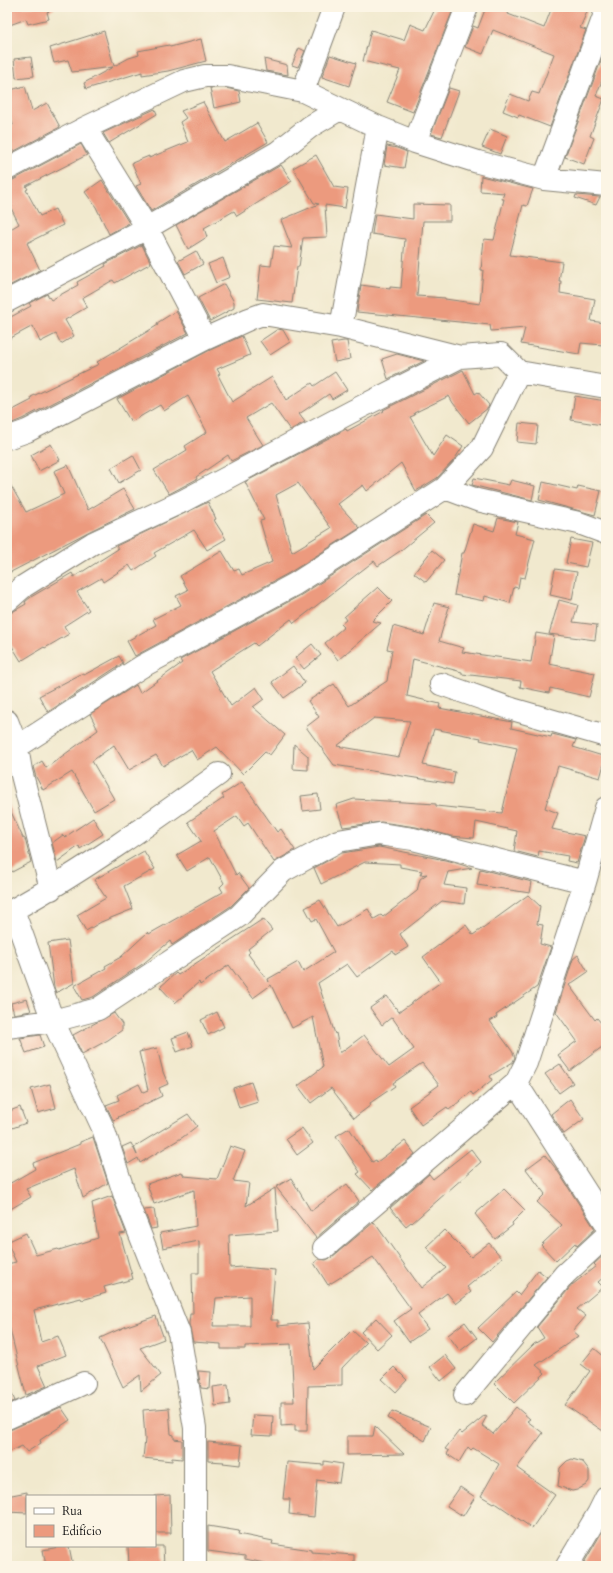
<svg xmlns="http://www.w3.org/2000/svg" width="613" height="1573" font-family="Cardo,serif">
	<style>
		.building { fill: #ec9a7e; fill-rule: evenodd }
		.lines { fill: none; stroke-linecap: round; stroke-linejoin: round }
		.minor-casing { stroke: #868275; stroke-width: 24 }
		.minor { stroke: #fff; stroke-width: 22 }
	</style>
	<rect width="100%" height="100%" fill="#fcf5e5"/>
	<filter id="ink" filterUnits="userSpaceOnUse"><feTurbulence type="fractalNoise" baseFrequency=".025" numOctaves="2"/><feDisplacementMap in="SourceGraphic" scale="8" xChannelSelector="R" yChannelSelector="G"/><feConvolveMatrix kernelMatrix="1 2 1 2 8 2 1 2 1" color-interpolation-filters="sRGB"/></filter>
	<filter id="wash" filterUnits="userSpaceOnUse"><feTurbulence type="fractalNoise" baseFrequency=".012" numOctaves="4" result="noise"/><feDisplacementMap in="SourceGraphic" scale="16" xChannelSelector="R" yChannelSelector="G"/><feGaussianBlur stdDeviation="0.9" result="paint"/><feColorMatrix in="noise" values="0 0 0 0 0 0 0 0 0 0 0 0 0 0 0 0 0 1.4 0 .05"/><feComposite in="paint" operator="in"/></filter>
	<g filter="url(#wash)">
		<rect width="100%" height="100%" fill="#f1e9ce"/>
		<g id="blocks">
			<path class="building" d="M7,7H54V9L47,12L49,19L28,24L26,19L7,26Z
				M436,7H454L413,112L387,102L400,70L363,61L371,30L404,40L410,24L425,30Z
				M486,7H510L508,14L544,28L552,7H589L580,28L586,30L550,127L519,115L518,117L503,111L510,94L528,101L532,92L539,94L554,54L493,30L483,54L465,47L473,26L478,28Z
				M104,31L114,66L129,58L139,55L138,51L169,45L170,47L201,39L206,61L168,71L142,75V72L86,89L84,83L113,67L72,72L68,60L54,63L50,48Z
				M606,47V70L596,96L604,99L590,136L594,138L584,164L565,157Z
				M299,48L305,51L298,67L292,65Z
				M330,55L356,63L349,86L322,77Z
				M31,57L34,76L16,78L14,59Z
				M264,59L287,65L288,75L266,71Z
				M25,86L32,111L47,103L60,127L7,155V128L13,125L7,105V91Z
				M210,88H226L239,91L241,102L214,108Z
				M449,88L459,91L442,137L431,134Z
				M203,102L225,142L257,123L268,142L151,211L136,186L141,184L132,163L149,156V158L188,142L180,122L186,118L181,111Z
				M155,109L157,114L109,143L103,133Z
				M490,129L507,136L500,154L482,147Z
				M81,144L87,155L26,186L28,189L26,190L40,216L55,209L63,225L27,243L40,270L7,287V231L19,224L11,208L12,207L7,196V181L13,180Z
				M387,146L397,148L407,152L404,168L384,165Z
				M316,155L334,187L348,189L345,208L325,205L327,237L303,238L299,267H297L292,303L257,299L261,265L271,266L274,246L292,248L281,220L319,204L314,203L293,168Z
				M281,165L292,181L237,216L234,211L204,228L207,237L188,249L176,225Z
				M481,176L533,189L527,206L523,205L510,255L562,262L559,281H561L560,293L595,299L591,321L605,323L603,345L581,343L579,354L521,344L525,328L491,331L490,325L357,312L361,285L390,289V287L401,288L405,239L372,234L375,214L413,219V204L450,205V221H423L417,296L445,298V299L480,304L483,270H481L484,239L494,240L504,199H502L504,193L480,191Z
				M102,180L129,223L109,234L96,207L85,192Z
				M576,195L600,197L596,205L575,198Z
				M142,245L151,263L115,283L113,280L82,298L87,307L65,320L74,336L61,344L56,334L40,342L33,326L7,340V319L31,306L29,303L47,294L51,300L78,285L77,282L106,266L105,264Z
				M196,251L203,264L185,274L178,261Z
				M223,258L230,277L216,283L208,264Z
				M224,284L234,302V308L210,321L198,298Z
				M176,311L188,333L22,419L10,424L7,418V413L32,400L31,397L99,364L97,362L158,325L157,323Z
				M278,329L283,330L290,342L270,355L260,341Z
				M242,336L250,355L217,369L220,374L218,375L232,402L272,377L286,400L312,383L314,386L335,372L347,390L332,399L329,394L299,414L305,422L290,430L271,403L246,418L263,445L231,461L228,455L196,477L197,479L169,494L154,470L187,450L185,446L207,432L188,396L164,411L160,405L131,422L117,399L210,350Z
				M344,341H347L350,359L335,362L331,343Z
				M397,354L424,361L388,379L382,359Z
				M463,370L475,394L478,392L489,405L488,408L469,423L453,403L449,396L414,413L415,415L410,417L433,456L447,435L463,446L454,460L437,478L416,491L401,463L367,491L363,485L338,504L360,528L289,573L135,656L127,641L156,625L153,619L181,605L176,596L188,590L180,576L222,551L234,571L239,569L242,575L272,562L260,521L264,520L245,482L346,429L347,431L384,411L383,410ZM298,483L331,528L292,552L276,495Z
				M575,396L606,401L602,425L571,420Z
				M519,423L538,425L536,444L517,442Z
				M51,444L60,460L39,471L31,455Z
				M133,455L141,470L119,483L111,468Z
				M68,465L88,510L123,489L135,509L88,532L7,574V479L26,512L64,494L54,471Z
				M474,478L509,485L511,480L535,486L532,500L472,485Z
				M543,482L577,490L578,486L601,491L595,515L539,500Z
				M208,502L216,519L214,520L226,539L207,550L194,530L154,553L156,556L133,571L129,565L103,582L101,578L77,592L89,610L64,626L69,634L45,648L44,647L21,661L7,638V615L26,604L25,602L31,597L72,573L74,577L118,549L116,546Z
				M426,515L434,523L400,551L378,566L374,561L294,623L291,619L257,646L254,643L210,671L231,706L256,687L264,699L253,707L285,735L270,755L265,752L243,774L217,747L197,760L191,750L163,766L156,755L129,770L114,745L92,761L114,799L94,811L72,772L43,790L36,777L33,767L42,761L46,768L98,730L90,714L136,685L140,693L182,663L180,660L301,595Z
				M498,518L518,522L515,534L535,539L525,578L520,577L518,588L514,587L510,603L485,596L484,601L454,595L462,553H464L473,524L494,531Z
				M571,539L592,543L586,567L566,563Z
				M432,550L444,560L426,582L414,573Z
				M555,569L577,572L572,600L550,595Z
				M378,587L392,601L372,621L381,623L338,660L325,643L344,627L341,624L346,620L344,617Z
				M559,600L578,605L573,622L597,625L595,640L549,634Z
				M434,603L449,607L439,641L464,648L462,652L531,662L536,633L554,636L549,664L595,673L589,697L550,688L549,693L520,687L521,681L462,674V672L413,659L407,696L440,704L439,708L512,722L511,728L551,737L552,734L576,740L573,747L606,757L600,778L558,766L545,808L558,813L552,829L585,836L577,863L567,861L568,856L539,851L538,857L514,851L517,831L476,822L474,838L451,836L416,827L381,822L343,827L336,805L354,799L436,804V806L502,813L517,748L480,740L481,738L434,729L423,765L455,772L453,784L334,765L306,727L319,717L308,701L334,684L349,706L387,681L392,650L387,649L393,626L424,635ZM374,718L410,721L399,757L337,746Z
				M312,644L321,655L304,669L295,658Z
				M119,656L123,663L48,712L39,696L83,673L84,675Z
				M293,666L305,683L284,698L272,682Z
				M294,744L308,756V770L293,769Z
				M242,782L277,832L281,829L295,850L274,862L248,823L244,826L237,816L214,831L236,875L238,873L249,888L231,906L172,945L170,941L144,963L93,997L82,1000L74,986L106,968L105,966L121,957L148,932L149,934L223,892L220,887L224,883L210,857L187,871L177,855L201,841L188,822L224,798L222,795Z
				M318,794L320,809L303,811L301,796Z
				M7,803L23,838L25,839L31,862L12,872L7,862Z
				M93,818L103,834L80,849L79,846L57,862L52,843L63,835L65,837Z
				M379,847L450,861L472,868L448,872L444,885L466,888L464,904L442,901L400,934L408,947L395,955L393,951L357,977L347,964L318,983L335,1034L336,1033L340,1053L364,1035L389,1067L414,1049L392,1017L382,1025L370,1008L387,996L399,1012L441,982L423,957L466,925L473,935L528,895L540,906L537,924L543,925L540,944L551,947L537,987L496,1015L497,1017L490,1021L512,1051L515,1057L513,1062L490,1076L492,1080L473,1095L471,1092L449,1110L447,1107L421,1125L409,1107L439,1085L422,1063L393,1083L395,1086L370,1103L371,1105L354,1118L331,1088L311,1103L298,1086L323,1067L313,1017L292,1028L271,985L253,998L229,965L200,985L199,982L175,1003L160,987L176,973L178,975L263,919L272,930L248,949L250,952L248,954L269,982L268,979L298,962L303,972L334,952L316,919L312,921L305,908L320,900L337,927L368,909L374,919L381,915L383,917L417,891L420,879L427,874L420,875L422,871L400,867V864L365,862L321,884L314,868L342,853Z
				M144,851L155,869L124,886L133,909L101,922L86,931L77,915L106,898L94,880Z
				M480,869L532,882L530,893L477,885Z
				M68,940L74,983L56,993L54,987L48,943Z
				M578,955L588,972L569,985L595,1020L597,1018L606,1029V1044L570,1071L558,1055L577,1041L556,1012L573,959Z
				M27,999L31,1011L14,1014L11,1003Z
				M217,1012L224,1027L208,1035L201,1020Z
				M114,1013L122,1024V1030L108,1040L82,1054L73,1035Z
				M188,1032L193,1046L177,1052L172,1038Z
				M40,1035L44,1047L26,1053L20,1038Z
				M157,1048L163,1072L168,1084L159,1088L162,1096L118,1117L119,1118L113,1120L106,1105L119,1100L117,1095L139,1084L143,1092L148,1090L139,1052Z
				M560,1064L573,1083L559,1093L545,1074Z
				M251,1082L258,1102L239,1108L233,1088Z
				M50,1084L56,1108L38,1113L31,1089Z
				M570,1099L584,1119L564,1134L551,1114Z
				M20,1107L26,1123L7,1130V1112Z
				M188,1114L197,1126L183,1137L140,1163L138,1158L128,1164L122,1147L131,1143L137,1155L134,1147Z
				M302,1128L313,1143L297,1155L286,1139Z
				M349,1128L372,1162L376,1160L377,1162L405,1141L415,1154L372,1190L357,1174L360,1172L336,1136Z
				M93,1137L108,1183L83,1198L74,1169L26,1189L31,1197L7,1211V1185L35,1169L33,1163L80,1144V1142Z
				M230,1146L245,1151L233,1181L249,1183L246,1206L275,1188L278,1231L229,1235L230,1268L242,1267L275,1270L271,1320H278V1326L308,1323L313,1369L352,1330L366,1343L342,1368V1385L308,1386L307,1431H295V1425L281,1426V1402H294L291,1344L245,1346V1349H221V1344L193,1342L189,1324L190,1314H193L192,1273H199V1241L163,1248L160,1233L196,1226L194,1190L154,1204L147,1184L182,1172L184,1176L217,1179ZM250,1296V1326H213L216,1298Z
				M471,1149L481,1162L412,1223L411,1222L406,1226L390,1208L429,1174L433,1179Z
				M545,1155L557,1170L595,1229L577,1246L575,1243L556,1261L541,1245L562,1225L537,1202L545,1194L526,1169Z
				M291,1178L311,1211L347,1184L359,1201L316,1238L276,1187Z
				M504,1189L525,1210L512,1223L513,1225L495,1239L475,1214Z
				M112,1196L126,1233L120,1234L133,1279L104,1287L106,1293L82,1300L81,1298L34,1310L41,1342L58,1336L66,1355L38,1366L47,1386L26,1395L7,1317V1264L16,1262L7,1242L26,1233L36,1255L58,1249L59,1250L98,1238L92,1203Z
				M154,1209L157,1228L151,1229L144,1210Z
				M374,1222L421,1288L446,1268L426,1247L444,1230L471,1257L489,1243L502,1258L467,1287L471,1292L456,1304L447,1293L418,1315L428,1329L409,1342L394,1321L411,1309L373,1257L328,1285L314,1263L319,1259L326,1260L332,1257Z
				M606,1253V1276H605L598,1282L603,1287L577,1309L586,1316L573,1331L579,1336L536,1365L545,1373L514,1403L494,1383L534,1344L544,1338L537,1327L572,1285L596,1266L594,1264Z
				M538,1270L547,1277L492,1342L478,1328L516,1292L519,1295Z
				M156,1316L164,1339L140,1348L161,1375L141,1391L140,1375L123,1387L100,1338L127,1326Z
				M376,1318L392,1335L377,1349L361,1332Z
				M465,1322L477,1338L460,1351L448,1335Z
				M594,1348L606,1358V1433L565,1405L590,1371L581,1364Z
				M445,1355L456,1369L441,1381L430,1367Z
				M394,1367L407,1380L396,1392L382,1379Z
				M198,1371L211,1372L210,1389L201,1388Z
				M7,1383L15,1401L7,1404Z
				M228,1385L230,1404L215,1406L213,1387Z
				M61,1407L70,1420L40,1440L41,1443L27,1452L22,1446L7,1453V1430L12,1429Z
				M516,1407L530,1419L527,1421L543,1433L517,1468L555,1495L532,1528L494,1502L493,1503L481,1496L499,1464L473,1448L471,1450L468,1447L459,1462L447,1454L449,1451L445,1449L459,1431L462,1434L485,1415L487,1416L482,1425L493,1434Z
				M169,1408L171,1434L174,1435V1439L182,1440V1459L172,1458V1461L143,1458L145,1439L143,1410Z
				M392,1411L431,1427L425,1441L388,1418Z
				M253,1415L273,1416L272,1436L251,1435Z
				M375,1426L404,1454L347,1455V1436H373Z
				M208,1442L242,1445L240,1465L223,1463L224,1462L208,1461Z
				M572,1459L583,1462L589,1470V1481L586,1485L577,1490L572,1491L558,1486L560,1468L567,1461Z
				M324,1461L342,1464L339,1483L317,1480L314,1517L289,1514L290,1499H283L287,1462L324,1465Z
				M460,1487L475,1497L463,1516L447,1506Z
				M27,1492V1513L7,1512V1496Z
				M170,1495L171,1533H155V1496Z
				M606,1525V1566H582Z
				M208,1526L239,1531L238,1534L273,1541L272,1544L311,1550V1552L354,1555V1566H291L269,1564L245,1559V1556L208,1551Z
				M64,1546H69L73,1566H46L43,1550Z
				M128,1546H163L164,1566H129Z"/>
		</g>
	</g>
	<g filter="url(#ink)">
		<use href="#blocks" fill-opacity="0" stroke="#868275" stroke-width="1"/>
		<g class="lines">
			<defs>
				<path id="minor" d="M303,91L334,7
					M85,128L147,228L205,339
					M415,142L467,7
					M7,169L85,128L184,81L205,76H227L303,91L378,127L415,142L478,162L544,179L606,185
					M544,179L606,11
					M7,301L147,228L278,152L311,126L340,109
					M341,327L378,127
					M7,438L27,431L205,339L249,319L263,314L341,327L460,357L501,354L519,372L606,387
					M445,488L477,500L579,523L606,533
					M7,601L24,586L93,543L183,501L353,411L460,357
					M441,684L512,709L606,736
					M7,721L17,747L21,771L51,889
					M17,747L141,667L295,584L445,488L482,448L519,372
					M13,910L53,1021L103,1128L126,1199L179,1333L195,1428V1566
					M7,911L13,910C85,870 152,822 219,774
					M7,1027L53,1021L98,1009L239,916L283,871L338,841L379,834L413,839L585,882
					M516,1083L606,1223
					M324,1248L516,1083L526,1063L585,882L606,808
					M465,1395L565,1274L606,1236
					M7,1418L84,1383
					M567,1566L598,1514L606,1498"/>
			</defs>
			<use href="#minor" class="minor-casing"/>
			<use href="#minor" class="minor"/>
		</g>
	</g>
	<rect width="613" height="1573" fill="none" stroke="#fcf5e5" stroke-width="24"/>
	<rect x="26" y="1495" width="130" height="52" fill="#fcf5e5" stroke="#a29e95"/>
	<rect x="34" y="1508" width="20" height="6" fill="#ffffff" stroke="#a29e95"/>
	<text x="62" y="1515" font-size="12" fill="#1c1c1c">Rua</text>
	<rect x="34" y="1525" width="20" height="12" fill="#ec9a7e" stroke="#a29e95"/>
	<text x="62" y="1535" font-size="12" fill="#1c1c1c">Edifício</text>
</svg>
